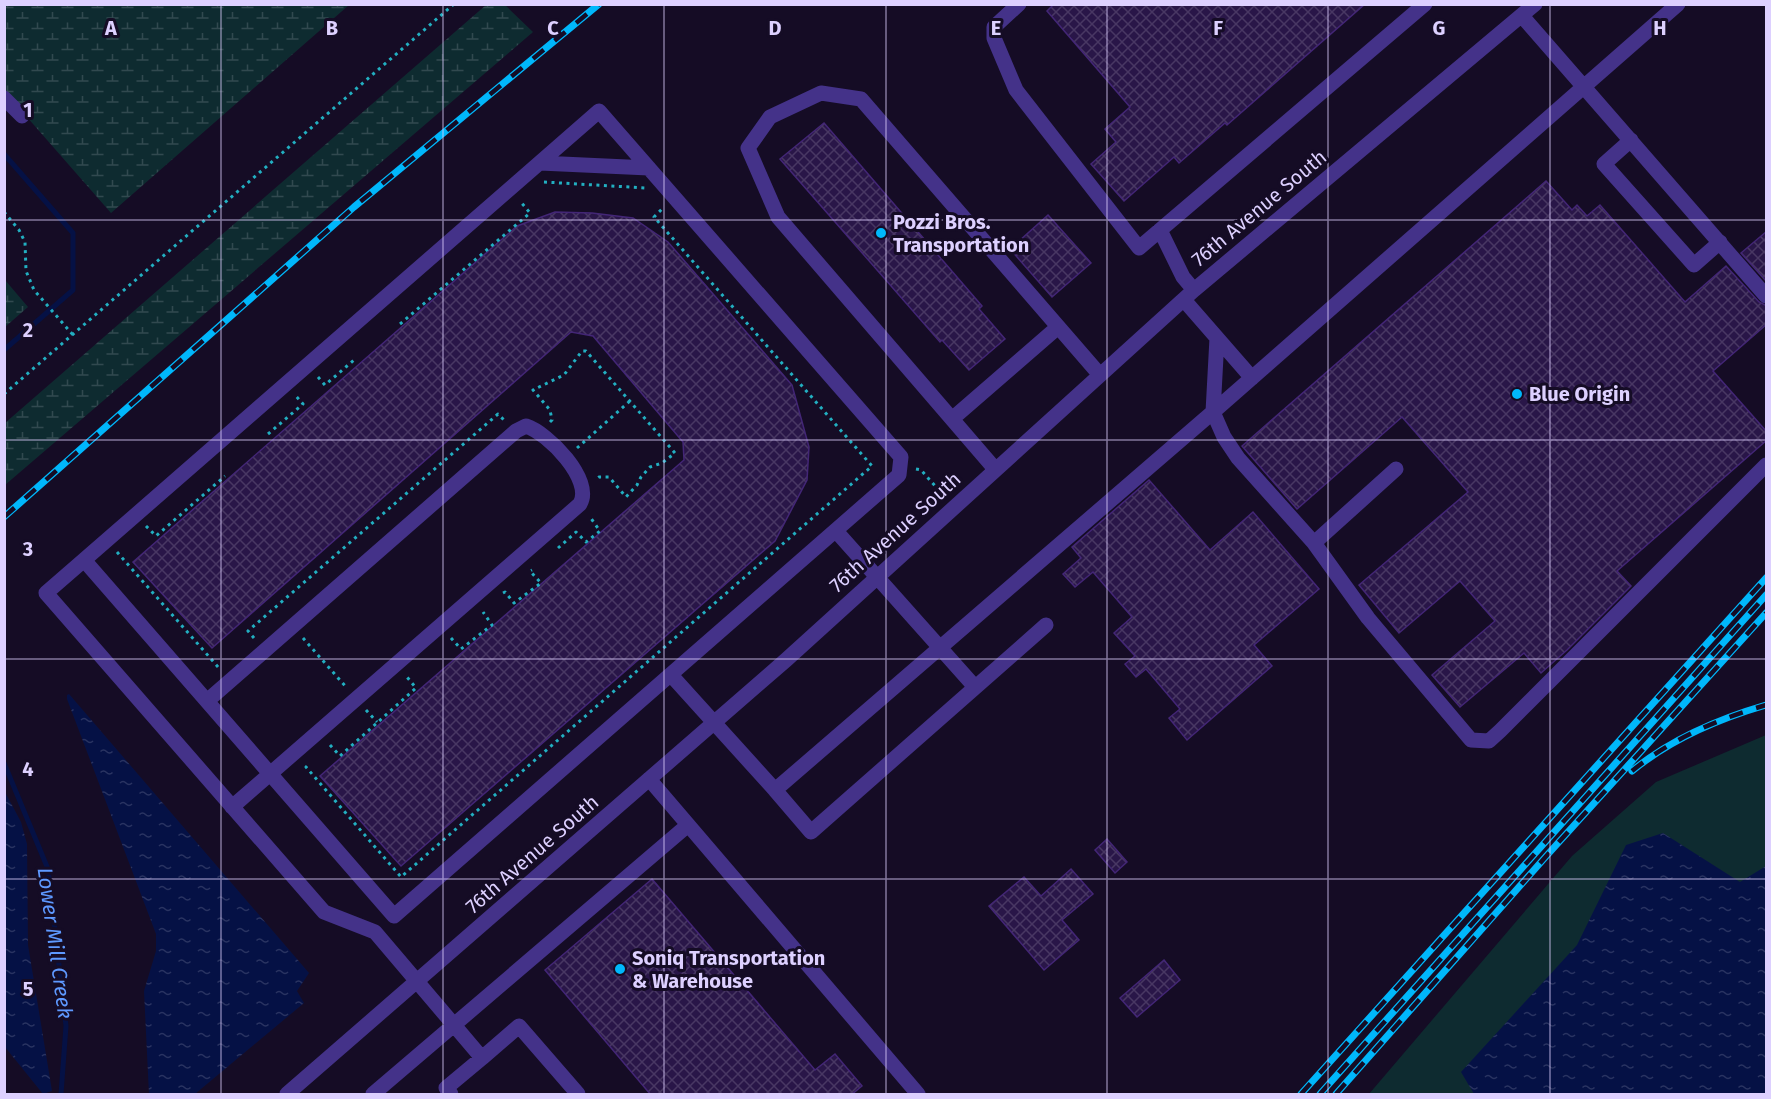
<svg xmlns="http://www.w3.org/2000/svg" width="1771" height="1099" font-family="'Fira Sans',sans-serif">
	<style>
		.grass { fill: #0e2b30 }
		.wetland { fill: url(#wetland-marsh) }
		.water { fill: url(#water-ripples) }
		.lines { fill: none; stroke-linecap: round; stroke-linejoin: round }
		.stream { stroke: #051145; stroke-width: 5 }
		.building { fill: url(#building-cross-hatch); stroke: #432676; stroke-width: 1.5 }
		.path { stroke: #22afc1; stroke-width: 3; stroke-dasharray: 3 4.5; stroke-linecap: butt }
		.minor { stroke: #443289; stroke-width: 15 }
		.rail-casing { stroke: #00b7fb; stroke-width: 7 }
		.rail { stroke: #150c25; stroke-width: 4.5; stroke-dasharray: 14; stroke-linecap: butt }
		.grid { fill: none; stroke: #ddd0ff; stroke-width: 1.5; stroke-opacity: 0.55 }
		.poi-dot { fill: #00b7fb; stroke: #150c25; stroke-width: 2 }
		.labels { text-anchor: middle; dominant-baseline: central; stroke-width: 6; stroke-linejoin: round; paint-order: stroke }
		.street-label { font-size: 20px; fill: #ddd0ff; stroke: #150c25 }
		.poi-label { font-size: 20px; font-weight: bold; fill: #ddd0ff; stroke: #150c25; text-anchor: start }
		.water-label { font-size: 21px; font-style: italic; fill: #5e99ff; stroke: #150c25 }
		.grid-label { font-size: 20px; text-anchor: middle; font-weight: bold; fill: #ddd0ff; stroke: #150c25; stroke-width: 6; stroke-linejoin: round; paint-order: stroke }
	</style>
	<defs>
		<pattern id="wetland-marsh" width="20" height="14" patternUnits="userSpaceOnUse" patternTransform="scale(1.5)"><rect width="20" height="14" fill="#0e2b30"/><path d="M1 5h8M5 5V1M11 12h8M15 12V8" fill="none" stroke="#31494f"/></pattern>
		<pattern id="water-ripples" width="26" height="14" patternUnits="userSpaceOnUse" patternTransform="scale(1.5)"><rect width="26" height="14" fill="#051145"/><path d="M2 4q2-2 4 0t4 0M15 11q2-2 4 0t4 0" fill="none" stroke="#293361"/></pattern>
		<pattern id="building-cross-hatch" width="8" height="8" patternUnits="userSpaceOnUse" patternTransform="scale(1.5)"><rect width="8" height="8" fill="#291648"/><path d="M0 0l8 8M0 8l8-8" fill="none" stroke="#483763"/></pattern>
	</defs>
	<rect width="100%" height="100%" fill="#150c25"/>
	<path class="grass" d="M1766,735V1094H1369L1572,856L1656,782Z"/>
	<path class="wetland" d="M4,5H349L111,213L5,92Z
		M486,5H505L533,32L5,485V423Z
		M5,280L28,307L5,327H4Z"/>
	<path class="water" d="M69,694L309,973L297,991L304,1003L195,1094H149L144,991L156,951V934L67,699V695Z
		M5,792L21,822L27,844L28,945L52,1091L43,1094L5,1047Z
		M1663,833L1740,882L1766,866V1094H1474L1461,1072L1577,945L1626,845Z"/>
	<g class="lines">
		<path class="stream" d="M4,154L73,233V290L4,350
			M4,763L48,869L66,1026L61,1094"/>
	</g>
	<path class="building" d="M1054,4H1365L1227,125L1225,123L1179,163L1174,157L1124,201L1091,164L1116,142L1105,129L1130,107L1047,11Z
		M824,123L982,306L979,309L1005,339L969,370L942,340L940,342L780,159Z
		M1546,181L1572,210L1577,205L1587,216L1600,205L1685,302L1726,266L1759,302L1767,306V324L1713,371L1767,432V440L1617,571L1631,586L1567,650L1541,673L1524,653L1460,707L1432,675L1495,621L1460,581L1399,633L1359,585L1468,492L1402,417L1297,509L1242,446Z
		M555,212L592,213L633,218L668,242L792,385L809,447L807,480L775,541L401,866L320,776L684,460L683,442L593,336L571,332L212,648L133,562L517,226Z
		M1048,215L1091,263L1052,297L1010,249Z
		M1767,231V282L1741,253Z
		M1149,480L1210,550L1253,512L1319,589L1254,645L1272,666L1187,740L1169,718L1180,709L1146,669L1136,677L1125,664L1135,656L1114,633L1132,617L1093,572L1075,587L1063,574L1081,558L1072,547Z
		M1107,839L1127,862L1115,873L1095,850Z
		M1071,869L1093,894L1062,920L1079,940L1044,970L989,906L1024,877L1041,896Z
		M652,879L815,1070L835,1054L862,1086L851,1095H651L545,970Z
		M1164,960L1180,980L1137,1017L1120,998Z"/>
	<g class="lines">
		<path class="path" d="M544,182L646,188
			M4,212L19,230L25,242L26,271L34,290L73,335
			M400,324L530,213L520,201
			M318,377L325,385L354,360
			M4,394L454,4
			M550,422L552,420L550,410L533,390L564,375L582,351H586L675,453L662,463L650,467L641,477L637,485L626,497L609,477H599L595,480
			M268,434L303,404L296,396
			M577,448L630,401
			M916,469L921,470L936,487
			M146,526L156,536L225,476
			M558,548L576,532L586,542L600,531L590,517
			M117,552L219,668
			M503,593L505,592L514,603L541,583L530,571L532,570
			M254,638L248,631L498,414L505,421
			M303,638L346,687
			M451,638L461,649L492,625L483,612
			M366,710L377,722
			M330,745L340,756L416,688L407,677L408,676
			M307,766L306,767L401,877L872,466L654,217L663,208"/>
		<path class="minor" d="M1019,4L994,27V38L1016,90L1139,248L1425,4
			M1522,16L1766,296
			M4,98L22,116
			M1631,140L1604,164L1694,265L1720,242
			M540,163L649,168
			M1160,230L1183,277L1194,290
			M1184,300L1252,378
			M1217,338L1213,412L1224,437L1238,458L1314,543L1368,618L1471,740L1489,741L1500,731L1766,465
			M952,419L1058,327
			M995,469L778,217L748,148L770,117L821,93L861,99L1100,375
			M836,531L975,687
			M1314,543L1396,469
			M84,560L599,111L901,457L899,475L394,916L84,560L46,593L324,912L375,932L482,1058L519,1026L578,1094
			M671,675L775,790L1213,412L1678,4
			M207,701L516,431L526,426C548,433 594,480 580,504L232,807
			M649,779L918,1094
			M775,790L811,832L1046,625
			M287,1094L786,660L1194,290L1535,4
			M373,1094L688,825
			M451,1094L446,1088L482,1058"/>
		<defs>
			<path id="rail" d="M4,517L354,207L599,4
				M1632,771C1671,739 1718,719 1766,705
				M1301,1094L1766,578
				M1320,1094L1766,595
				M1336,1094L1549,853L1766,613"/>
		</defs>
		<use href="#rail" class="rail-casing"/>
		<use href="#rail" class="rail"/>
	</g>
	<path class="grid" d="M221,4V1094M443,4V1094M664,4V1094M886,4V1094M1107,4V1094M1328,4V1094M1550,4V1094M4,220H1766M4,440H1766M4,659H1766M4,879H1766"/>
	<g class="poi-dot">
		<circle cx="881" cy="233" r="6"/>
		<circle cx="1517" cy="394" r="6"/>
		<circle cx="620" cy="969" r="6"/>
	</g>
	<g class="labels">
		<g class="street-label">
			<text transform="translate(1259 208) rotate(-40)">76th Avenue South</text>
			<text transform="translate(895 532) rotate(-42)">76th Avenue South</text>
			<text transform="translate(532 854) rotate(-41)">76th Avenue South</text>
		</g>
		<g class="poi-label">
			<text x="893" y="222">Pozzi Bros.<tspan x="893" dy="23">Transportation</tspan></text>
			<text x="1529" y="394">Blue Origin</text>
			<text x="632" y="958">Soniq Transportation<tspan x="632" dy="23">&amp; Warehouse</tspan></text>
		</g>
		<g class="water-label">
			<text transform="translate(55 943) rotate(82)">Lower Mill Creek</text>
		</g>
	</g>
	<g class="grid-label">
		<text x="111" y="35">A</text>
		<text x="332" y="35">B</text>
		<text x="553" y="35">C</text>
		<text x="775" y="35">D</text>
		<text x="996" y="35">E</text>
		<text x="1218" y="35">F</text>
		<text x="1439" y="35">G</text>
		<text x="1660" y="35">H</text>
		<text x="28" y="117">1</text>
		<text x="28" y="337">2</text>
		<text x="28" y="556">3</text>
		<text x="28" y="776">4</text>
		<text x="28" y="996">5</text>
	</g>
	<rect width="1771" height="1099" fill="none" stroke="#ddd0ff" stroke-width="12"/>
</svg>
